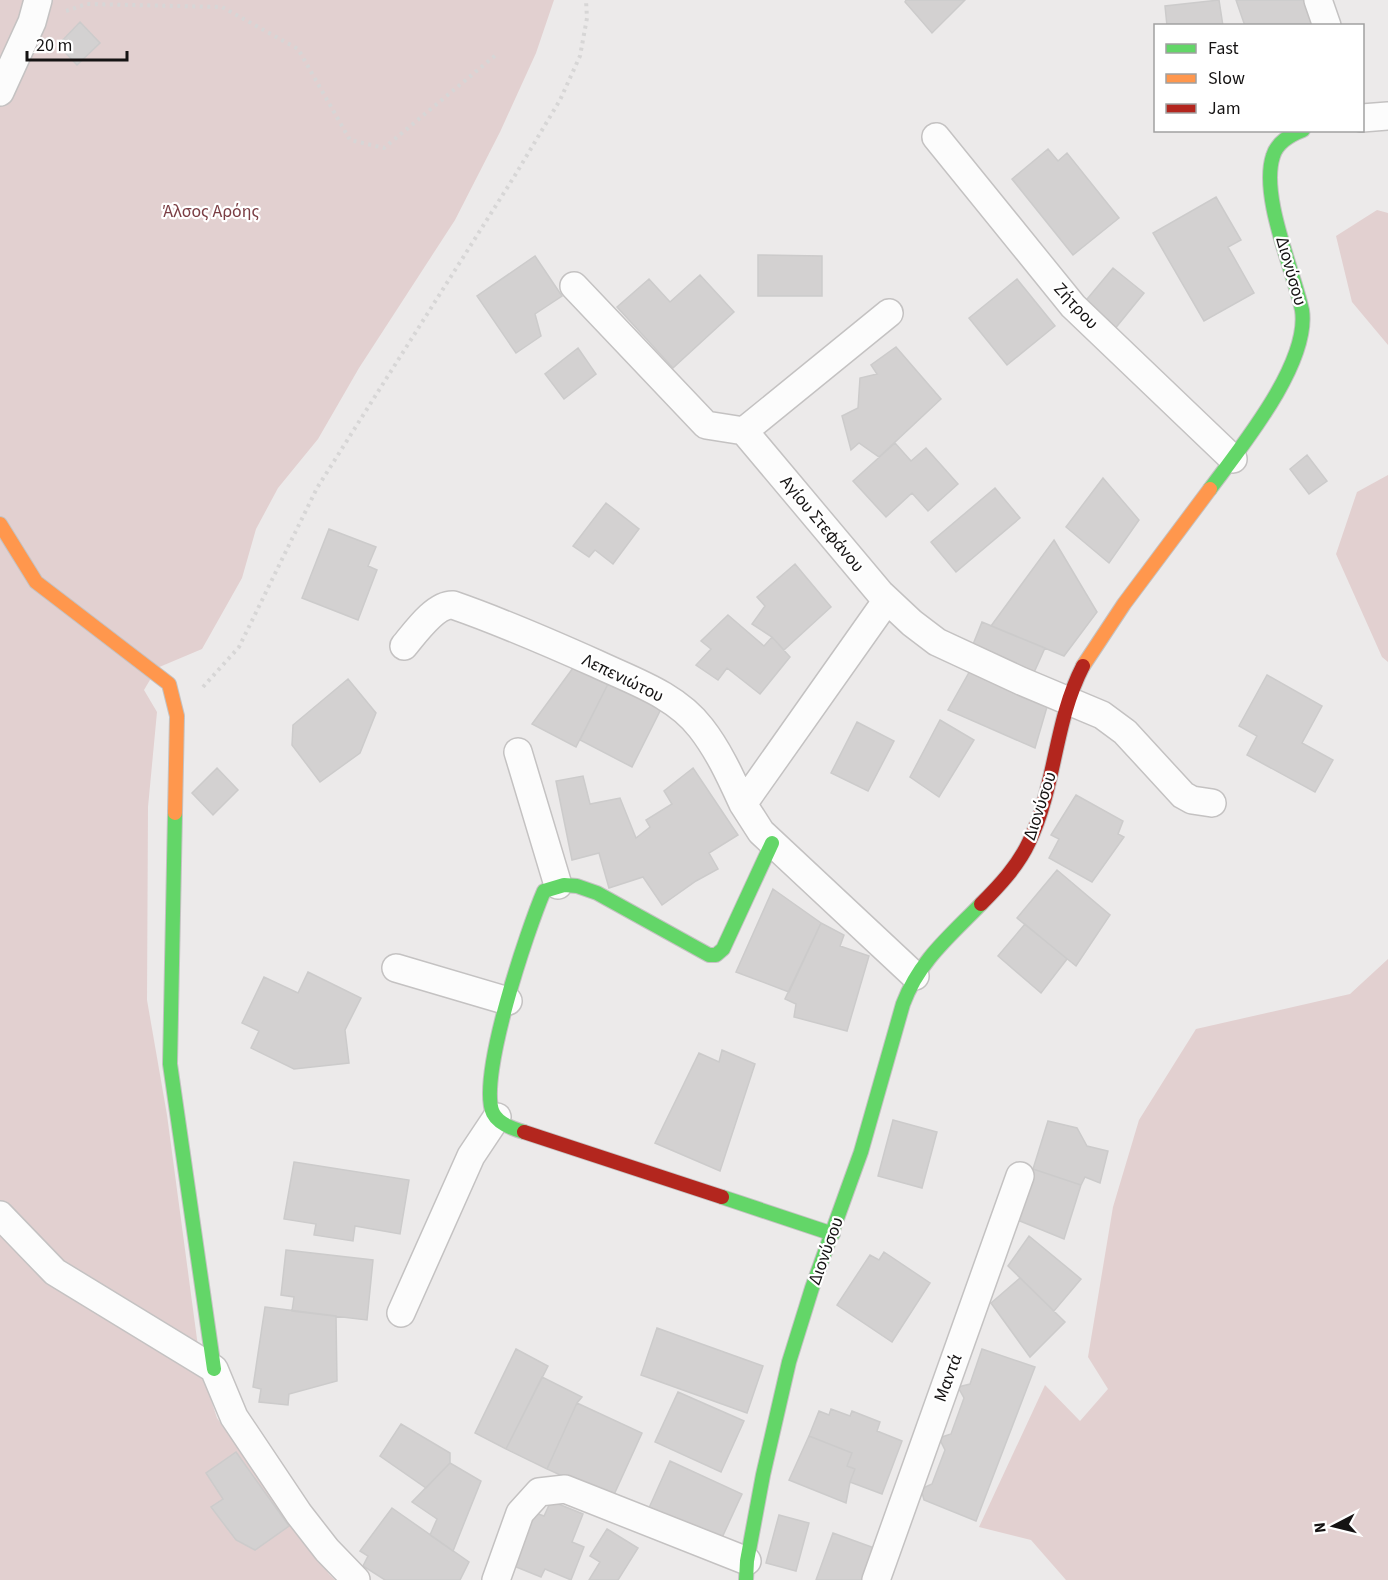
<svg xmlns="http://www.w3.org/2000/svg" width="1388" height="1580" font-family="'Source Sans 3',sans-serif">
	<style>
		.green { fill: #e2d0d0 }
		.building { fill: #d3d1d1; stroke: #cccbcb; stroke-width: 1.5 }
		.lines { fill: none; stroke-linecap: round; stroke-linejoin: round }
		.street-casing { stroke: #c4c2c2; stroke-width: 30 }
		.fast-casing { stroke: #c4c2c2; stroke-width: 16 }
		.slow-casing { stroke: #c4c2c2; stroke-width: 16 }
		.jam-casing { stroke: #c4c2c2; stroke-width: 16 }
		.path { stroke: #d7d6d6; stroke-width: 4; stroke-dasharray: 3 4.5; stroke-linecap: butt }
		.street { stroke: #fcfcfc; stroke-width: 27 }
		.fast { stroke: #63d668; stroke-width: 14 }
		.slow { stroke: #ff974d; stroke-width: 14 }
		.jam { stroke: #b3261e; stroke-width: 14 }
		.labels { text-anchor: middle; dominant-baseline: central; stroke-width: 4.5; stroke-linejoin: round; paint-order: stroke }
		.park-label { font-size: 18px; fill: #7b3e44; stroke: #fff }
		.street-label { font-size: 18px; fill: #151313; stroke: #fff }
	</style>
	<rect width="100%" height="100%" fill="#eceaea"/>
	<path class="green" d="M0,0H554L536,53L500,132L455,220L359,368L318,439L278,488L256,529L242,578L202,649L157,668L144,690L157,712L148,807L147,1000L167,1115L201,1369L217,1418L329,1574L335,1580H0Z
		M1377,210L1388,213V345L1352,302L1336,236Z
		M1388,475V662L1382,657L1336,554L1357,492Z
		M1388,959V1580H1066L1031,1540L979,1527L1045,1385L1080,1421L1108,1389L1088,1357L1113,1207L1139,1120L1196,1029L1350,994Z"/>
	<path class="building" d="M906,0H965L932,33L905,2Z
		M1219,0L1223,26H1167L1165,6Z
		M1236,0H1306L1315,26H1245Z
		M80,22L100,43L77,65L58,45Z
		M1048,149L1058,161L1067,153L1119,218L1073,255L1012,179Z
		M1216,197L1241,240L1228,247L1254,293L1204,321L1153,233Z
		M758,255L822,256V296H758Z
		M535,256L562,296L535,314L541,336L516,353L477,296Z
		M1113,268L1144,293L1114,330L1083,304Z
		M700,275L734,312L673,368L617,307L649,279L670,302Z
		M1017,279L1055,326L1007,365L969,318Z
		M896,347L941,399L879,457L859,443L851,450L842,416L858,408L860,378L877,374L871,365Z
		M578,348L596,374L564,399L545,374Z
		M895,443L911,461L926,448L958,484L928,511L912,493L886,517L853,481Z
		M1307,455L1327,481L1309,494L1290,469Z
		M1103,478L1139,520L1109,563L1066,527Z
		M995,488L1020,518L956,572L931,542Z
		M606,503L639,529L613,564L595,550L589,557L573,546Z
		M329,529L376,547L368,566L377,570L358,620L302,598Z
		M1054,540L1097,612L1064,656L991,626Z
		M795,564L831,607L784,650L772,637L752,624L765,606L757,597Z
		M728,615L764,646L772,637L790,657L760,694L727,668L718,680L696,665L711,649L701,641Z
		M982,622L1045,648L1032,677L972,647Z
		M573,668L609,682L576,747L532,724Z
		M971,669L1047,707L1035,748L948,710Z
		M1267,675L1322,706L1302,743L1333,760L1315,792L1247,755L1257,736L1239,726Z
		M348,679L376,713L360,753L320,782L292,745L293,725Z
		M609,682L661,709L632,767L580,740Z
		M940,720L974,740L939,797L910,777Z
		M857,722L894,741L868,791L831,773Z
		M217,768L238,790L213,815L192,793Z
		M693,768L738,835L709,853L718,869L696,881L662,905L643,877L609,888L599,853L572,860L556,781L583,776L590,804L620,798L636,838L650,827L646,820L672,804L664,791Z
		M1076,795L1123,821L1118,834L1124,837L1092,882L1049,858L1059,839L1051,835Z
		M1057,870L1110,915L1076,966L1017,918Z
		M773,889L821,923L789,992L736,972Z
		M821,923L844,935L840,946L869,956L847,1031L794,1017L796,1004L785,999Z
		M1025,924L1067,959L1041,993L998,956Z
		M308,972L361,998L345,1030L349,1063L294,1069L251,1048L259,1031L242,1023L264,977L298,993Z
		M722,1050L755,1064L720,1171L655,1143L699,1053L719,1062Z
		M893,1120L937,1132L922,1188L878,1176Z
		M1048,1121L1077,1128L1087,1146L1108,1151L1100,1183L1085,1177L1081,1185L1033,1169Z
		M294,1162L409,1180L400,1234L355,1226L353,1241L314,1235L316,1224L284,1219Z
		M1033,1169L1081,1185L1064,1239L1015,1219Z
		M1029,1236L1081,1279L1054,1311L1008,1266Z
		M286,1250L373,1260L367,1320L292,1311L294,1297L281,1295Z
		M884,1252L930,1283L892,1342L837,1305L870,1255L879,1260Z
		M1020,1278L1065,1322L1030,1357L991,1303Z
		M265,1307L336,1316L337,1381L289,1394L288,1405L259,1402L261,1389L253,1387Z
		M657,1328L763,1366L747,1413L641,1375Z
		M516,1349L548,1366L506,1449L475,1433Z
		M982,1349L1035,1367L976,1521L924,1500L921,1489L932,1484L945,1450L939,1438L951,1434L964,1398L958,1387L970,1384Z
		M542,1377L582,1397L577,1403L547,1469L506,1449Z
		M678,1392L744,1421L721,1472L655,1442Z
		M577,1403L642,1433L612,1499L547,1469Z
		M831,1409L850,1416L852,1411L880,1422L877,1431L902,1441L882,1494L850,1482L855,1469L847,1466L852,1453L809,1436L819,1411L829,1415Z
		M401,1424L450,1453V1463L426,1488L380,1456Z
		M809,1436L852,1453L847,1466L855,1469L850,1482L846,1503L789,1480Z
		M236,1452L289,1526L255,1550L236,1540L211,1507L223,1499L206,1473Z
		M670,1461L742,1494L720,1542L648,1510Z
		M450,1463L481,1481L453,1551L430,1535L437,1519L412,1502Z
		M551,1501L583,1514L572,1542L584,1547L571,1580L545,1569L541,1577L509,1564L530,1511L544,1516Z
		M392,1508L469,1562L460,1580H385L363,1566L368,1556L360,1551Z
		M779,1515L809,1523L796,1571L766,1563Z
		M607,1529L638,1548L618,1580H589L600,1562L590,1556Z
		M833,1533L877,1549L866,1580H816Z"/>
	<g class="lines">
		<defs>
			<path id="street" d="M1318,0L1327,26
				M0,92L32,22L38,0
				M1362,118L1388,116
				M936,137L1073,306L1233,459
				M574,286L706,425L744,431
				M889,313L744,431L880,593L912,623L937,642L1021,681L1102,715L1125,732L1183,795L1192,800L1212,803
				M404,646C415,633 435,604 453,605C502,622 550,643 597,664C633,681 676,695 701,728C719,751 731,778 743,804L887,600
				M518,752L558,885
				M743,804L761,832L915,976
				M396,968L508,1001
				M0,1215L55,1272L214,1369L234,1417L299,1514L327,1550L356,1580
				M401,1313L471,1156L497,1117
				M496,1580L520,1513L539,1492L565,1489L747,1561
				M876,1580L1020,1176"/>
			<path id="fast" d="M1210,489C1241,447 1310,363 1302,310C1293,269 1260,196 1273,156C1277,142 1290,135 1303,130
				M175,813L170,1064L214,1369
				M524,1132C513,1129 498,1123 493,1113C477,1079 528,928 544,891L564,885L577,886L597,893L709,955H716L723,949L772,843
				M722,1197L833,1234
				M746,1580L747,1561L763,1475L789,1362L812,1288L861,1152L903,1004C919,961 950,936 981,904"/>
			<path id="slow" d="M0,524L36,582L169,684L177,716L175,813
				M1083,666L1124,604L1210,489"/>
			<path id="jam" d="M981,904C999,886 1018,866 1029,842C1056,786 1054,722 1083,666
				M524,1132L722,1197"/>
		</defs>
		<use href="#street" class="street-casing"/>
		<use href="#fast" class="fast-casing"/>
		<use href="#slow" class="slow-casing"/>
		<use href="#jam" class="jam-casing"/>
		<path class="path" d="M66,11L86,4L222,7L298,49L350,140L384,148L497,54
			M203,687L239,647L317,488L514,177L560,100L580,56L587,18L586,0"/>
		<use href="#street" class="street"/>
		<use href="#fast" class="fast"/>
		<use href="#slow" class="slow"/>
		<use href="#jam" class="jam"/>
	</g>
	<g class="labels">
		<g class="park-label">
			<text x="211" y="211">Άλσος Αρόης</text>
		</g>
		<g class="street-label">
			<text transform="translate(1291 271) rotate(74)">Διονύσου</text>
			<text transform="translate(1076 306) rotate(47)">Ζήτρου</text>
			<text transform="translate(822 524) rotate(50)">Αγίου Στεφάνου</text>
			<text transform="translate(623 678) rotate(26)">Λεπενιώτου</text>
			<text transform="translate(1040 806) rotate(-72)">Διονύσου</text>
			<text transform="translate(826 1251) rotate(-70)">Διονύσου</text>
			<text transform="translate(948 1378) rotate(-70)">Μαντά</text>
		</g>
	</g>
	<rect x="1154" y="24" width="210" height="108" fill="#ffffff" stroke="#a1a1a1" stroke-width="1.5"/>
	<rect x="1166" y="44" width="30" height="9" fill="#63d668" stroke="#a1a1a1" stroke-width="1.5"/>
	<text x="1208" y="54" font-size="18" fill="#151313">Fast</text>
	<rect x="1166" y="74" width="30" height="9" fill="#ff974d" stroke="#a1a1a1" stroke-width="1.5"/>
	<text x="1208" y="84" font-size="18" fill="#151313">Slow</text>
	<rect x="1166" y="104" width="30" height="9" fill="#b3261e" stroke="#a1a1a1" stroke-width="1.5"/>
	<text x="1208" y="114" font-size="18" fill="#151313">Jam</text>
	<g transform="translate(1334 1526) rotate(263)" stroke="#ffffff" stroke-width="4.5" paint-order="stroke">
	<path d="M0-4.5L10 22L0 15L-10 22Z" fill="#151313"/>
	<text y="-9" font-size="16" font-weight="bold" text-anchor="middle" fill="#151313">N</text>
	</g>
	<path d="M27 51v9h100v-9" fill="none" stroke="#151313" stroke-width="3"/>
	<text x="36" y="51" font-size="18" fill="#151313" stroke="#ffffff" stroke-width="4.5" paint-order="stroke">20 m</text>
</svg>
